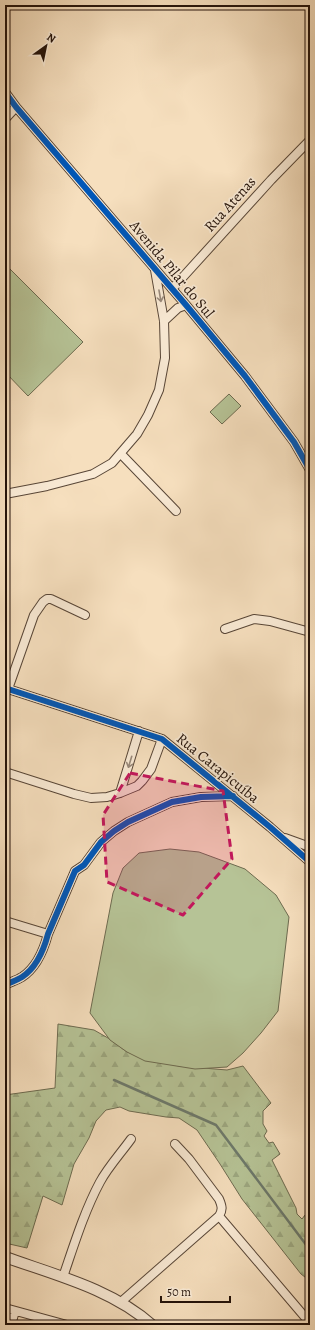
<svg xmlns="http://www.w3.org/2000/svg" width="315" height="1330" font-family="Alegreya,serif">
	<style>
		.forest { fill: url(#forest-firs); stroke: #6d6b50 }
		.pitch { fill: #b6c396; stroke: #6d6b50 }
		.lines { fill: none; stroke-linecap: round; stroke-linejoin: round }
		.stream { stroke: #6d796b; stroke-width: 2.5 }
		.minor-casing { stroke: #584637; stroke-width: 10 }
		.tertiary-casing { stroke: #584637; stroke-width: 12 }
		.minor { stroke: #f9ead5; stroke-width: 8 }
		.tertiary { stroke: #f9ead5; stroke-width: 10 }
		.cycleway-casing { stroke: #f9ead5; stroke-width: 8 }
		.cycleway { stroke: #0057b8; stroke-width: 6 }
		.oneway { stroke: #99897a }
		.marked { fill: #c2185b; fill-opacity: 0.2; stroke: #c2185b; stroke-width: 3; stroke-dasharray: 8 5; stroke-linejoin: round }
		.labels { text-anchor: middle; dominant-baseline: central; stroke-width: 3.5; stroke-linejoin: round; paint-order: stroke }
		.street-label { font-size: 15px; fill: #24130a; stroke: #f9ead5 }
	</style>
	<defs>
		<pattern id="forest-firs" width="22" height="20" patternUnits="userSpaceOnUse"><rect width="22" height="20" fill="#b6c396"/><path d="M5 1l3.5 6h-7zM16 11l3.5 6h-7z" fill="#9ca780"/></pattern>
	</defs>
	<rect width="100%" height="100%" fill="#f6dfbe"/>
	<filter id="stains"><feTurbulence type="fractalNoise" baseFrequency=".005" numOctaves="4"/><feColorMatrix values="0 0 0 0 .2 0 0 0 0 .09 0 0 0 0 .02 0 0 0 .5 -.17"/></filter>
	<radialGradient id="worn" r=".72"><stop offset=".6" stop-color="#630" stop-opacity="0"/><stop offset="1" stop-color="#630" stop-opacity=".3"/></radialGradient>
	<path class="forest" d="M58,1024L94,1030L108,1038L127,1052L179,1066L227,1070L243,1066L271,1103L263,1111V1124L267,1131L264,1136L269,1143L273,1142L280,1154L272,1160L296,1208L297,1214L302,1219L305,1215L310,1222V1281L301,1274L242,1199L220,1164L197,1130L179,1118L166,1117L129,1111L120,1107L106,1110L96,1121L89,1138L74,1164L62,1205L43,1196L27,1248L5,1243V1095L55,1088Z"/>
	<path class="pitch" d="M5,264L83,342L28,396L5,372Z
		M229,394L241,406L222,424L210,412Z
		M170,849L199,852L245,869L276,895L289,917L278,1011L261,1033L243,1053L227,1067L195,1069L145,1061L127,1052L110,1040L90,1013L113,893L123,868L139,853Z"/>
	<g class="lines">
		<path class="stream" d="M114,1080L216,1125L310,1250"/>
		<defs>
			<path id="minor" d="M5,92L16,107L186,305L245,376L294,442L310,470
				M5,119L16,107
				M172,289L271,180L310,140
				M164,321L178,308L186,305
				M121,454L176,511
				M5,494L47,486L93,474L112,463L137,434L148,415L159,390L165,358L164,321L155,270
				M225,629L254,619L270,621L310,632
				M5,688L162,739L270,827L310,862
				M8,689L34,615L43,602L47,599H51L85,615
				M5,772L74,794L91,798L107,797L120,793L137,786L142,781L151,769L162,739
				M120,793L139,731
				M285,838L310,847
				M5,921L48,934
				M5,985C11,982 17,980 22,977C36,968 44,949 48,934L75,871L84,865L101,842L114,831L128,822L172,802L201,797L233,796
				M219,1216L310,1323
				M63,1277C74,1245 84,1212 100,1182C108,1167 121,1153 131,1139
				M121,1302L219,1216C223,1210 222,1206 219,1199L189,1159L175,1144
				M5,1308L67,1325
				M11,1325L15,1311"/>
			<path id="tertiary" d="M5,1257C55,1275 112,1289 152,1325"/>
		</defs>
		<use href="#minor" class="minor-casing"/>
		<use href="#tertiary" class="tertiary-casing"/>
		<use href="#minor" class="minor"/>
		<use href="#tertiary" class="tertiary"/>
		<defs>
			<path id="cycleway" d="M5,92L16,107L186,305L245,376L294,442L310,470
				M5,688L162,739L270,827L310,862
				M5,985C11,982 17,980 22,977C36,968 44,949 48,934L75,871L84,865L101,842L114,831L128,822L172,802L201,797L233,796"/>
		</defs>
		<use href="#cycleway" class="cycleway-casing"/>
		<use href="#cycleway" class="cycleway"/>
	</g>
	<defs><path id="oneway-shaft" d="M-6 0H5M1.5-3L5.5 0L1.5 3" fill="none" stroke-width="1.6" stroke-linecap="round" stroke-linejoin="round"/></defs>
	<g class="oneway">
		<use href="#oneway-shaft" transform="translate(160 296) rotate(80)"/>
		<use href="#oneway-shaft" transform="translate(130 762) rotate(107)"/>
	</g>
	<path class="marked" d="M130,773L223,791L232,859L183,915L107,882L103,815Z"/>
	<g class="labels">
		<g class="street-label">
			<text transform="translate(230 204) rotate(-48)">Rua Atenas</text>
			<text transform="translate(172 269) rotate(50)">Avenida Pilar do Sul</text>
			<text transform="translate(218 768) rotate(39)">Rua Carapicuíba</text>
		</g>
	</g>
	<rect width="315" height="1330" fill="none" stroke="#f6dfbe" stroke-width="20"/>
	<rect x="6" y="6" width="303" height="1318" fill="none" stroke="#24130a" stroke-width="2"/>
	<rect x="10" y="10" width="295" height="1310" fill="none" stroke="#24130a"/>
	<g transform="translate(46 46) rotate(33)" stroke="#f9ead5" stroke-width="3" paint-order="stroke">
	<path d="M0-3L7 15L0 10L-7 15Z" fill="#24130a"/>
	<text y="-6" font-size="11" font-weight="bold" text-anchor="middle" fill="#24130a">N</text>
	</g>
	<path d="M161 1296v6h69v-6" fill="none" stroke="#24130a" stroke-width="2"/>
	<text x="167" y="1296" font-size="12" fill="#24130a" stroke="#f9ead5" stroke-width="3" paint-order="stroke">50 m</text>
	<rect width="100%" height="100%" filter="url(#stains)"/>
	<rect width="100%" height="100%" fill="url(#worn)"/>
</svg>
